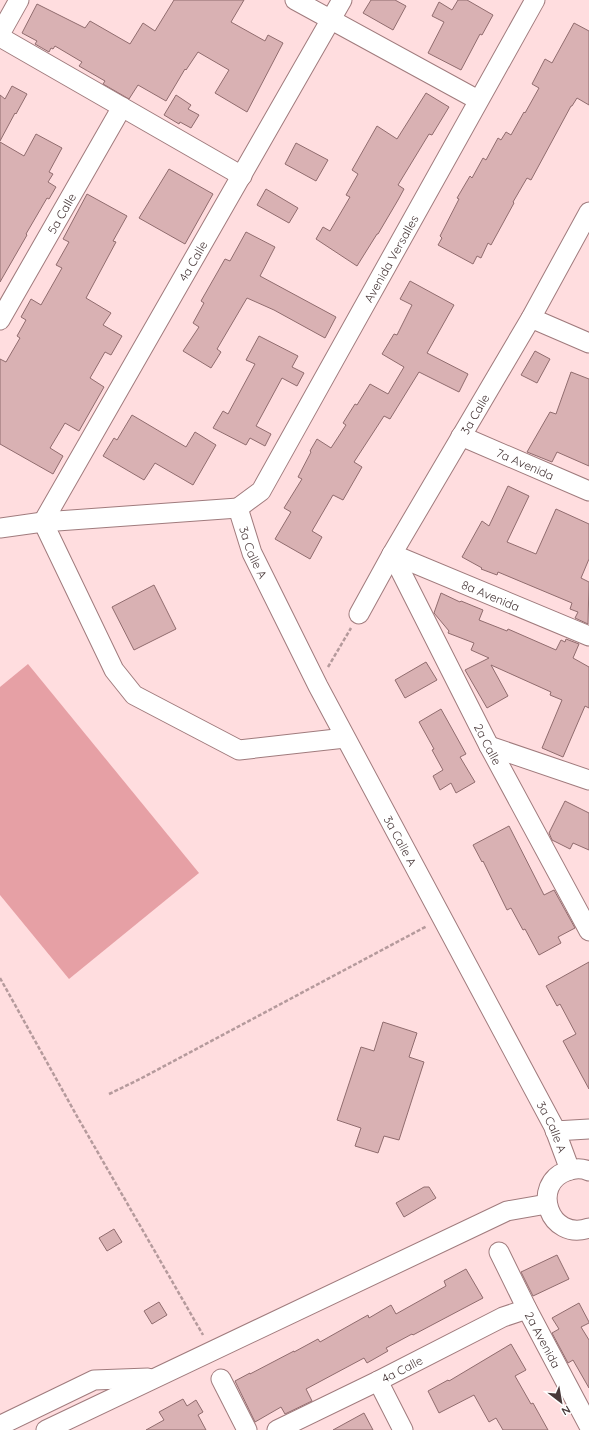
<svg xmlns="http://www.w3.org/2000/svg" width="589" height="1430" font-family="Quicksand,sans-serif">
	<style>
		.green { fill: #e6a0a5 }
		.building { fill: #d9b1b3; stroke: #906c6e }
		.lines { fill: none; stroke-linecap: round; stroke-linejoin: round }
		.minor-casing { stroke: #a07b7d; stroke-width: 21 }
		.path { stroke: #b59a9c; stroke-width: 2.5; stroke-dasharray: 4 2; stroke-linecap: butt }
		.minor { stroke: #fff; stroke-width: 19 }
		.labels { text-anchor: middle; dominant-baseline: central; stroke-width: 4; stroke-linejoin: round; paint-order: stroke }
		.street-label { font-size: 12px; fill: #483839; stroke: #fff }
	</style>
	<rect width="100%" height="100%" fill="#ffdddf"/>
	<path class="green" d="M28,664L199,873L69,979L0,895V687Z"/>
	<path class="building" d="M174,0H244L231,22L265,41L268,35L283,43L247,112L215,93L229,70L198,52L186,70L185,69L166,101L138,85L129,99L103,84L105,81L79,66L82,62L55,46L53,49L51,48L49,52L35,44L37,41L22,33L37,4L85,28L90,21L130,44L143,23L155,31Z
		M371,0H395L406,6L393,30L363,13Z
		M458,0H467L493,15L482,35L480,34L461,70L428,53L444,22L432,16L439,2L452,10Z
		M574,23L589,31V105L577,98L572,106H571L531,180L527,178L513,202L514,203L491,245L488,243L481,258L477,256L473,264L438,245L442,238L440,236L459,199L457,198L470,176L472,178L483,158L486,160L498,138L501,140L506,132L511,135L524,112L525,113L539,88L532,84L545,59L552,63Z
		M12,86L27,94L16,114L15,113L0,141V95L5,99Z
		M426,93L449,107L432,135L429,134L398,185L404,189L398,200L378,234H377L357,266L316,239L323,227L330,231L350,197L346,195L358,174L352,170L377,126L397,139Z
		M176,95L191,105L188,109L199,115L191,128L180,122L179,124L164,115Z
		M36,134L62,148L49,172L53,174L48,182L56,187L49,199L47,198L26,234L27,235L0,282V142L24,156Z
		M296,143L328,160L316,181L285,164Z
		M169,169L213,194L185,244L139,218Z
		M266,189L298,208L289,223L257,205Z
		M87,194L127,216L113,241L116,242L86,298L111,313L103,325L122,336L111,355L105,352L90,378L104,387L79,431L65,423L50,448L63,456L53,474L0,444V359L6,362L20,338L17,336L26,320L21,317L31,299L41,305L62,268L56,265L69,242L63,239Z
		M246,232L275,247L260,276L336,317L325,338L274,310L247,298L217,349L221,352L211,368L183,351L199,327L193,323L204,303L201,301L225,259L230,261Z
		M410,281L454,305L427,353L468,374L459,392L419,372L390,419L384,416L354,462L362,467L343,500L333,495L312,531L322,537L310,559L275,539L291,512L284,508L302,479L298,477L311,452L310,451L317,439L331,448L346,425L343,423L355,404L357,405L370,384L388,394L404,367L382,354L394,334L397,335L412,305L400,299Z
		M259,336L298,356L292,367L304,373L297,386L282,378L256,426L271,434L265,446L250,438L246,445L213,428L223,411L228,414L255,364L246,360Z
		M535,351L550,359L537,383L521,375Z
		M571,372L589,379V466L557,452L552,462L527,452L550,412L556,414Z
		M132,415L186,447L195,432L216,445L193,485L155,463L144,480L103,456L114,438L117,440Z
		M508,486L529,496L507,542L536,554L556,509L589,524V559L581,578L589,582L588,624L575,618L578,612L570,609L572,603L498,572L497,575L481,569L482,568L462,557L482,521L489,526Z
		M154,585L176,629L134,650L112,607Z
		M441,593L460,602L461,601L483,610L479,620L507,631L508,629L556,650L561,640L565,642L566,639L579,644L573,658L589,667V708L585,706L563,757L542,748L562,700L550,695L551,692L491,665L508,696L487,708L465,670L489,658L471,650L474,643L448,633L449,631L434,613Z
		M426,662L437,680L405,698L395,680Z
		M441,709L466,754L460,757L475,782L456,793L451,783L440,790L433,776L443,770L432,750L434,749L419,722Z
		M565,801L589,813V850L573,843L570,849L552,840L549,833Z
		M509,826L544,895L554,890L575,928L558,937L561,943L539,955L525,929L523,930L511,908L507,910L483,861L482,862L473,845Z
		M589,962V1089L563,1041L576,1034L560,1004L557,1006L546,986Z
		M383,1022L417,1033L409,1057L424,1062L399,1140L384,1136L378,1153L355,1146L361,1128L337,1120L361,1047L374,1051Z
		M424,1187H429L436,1198L404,1217L396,1203Z
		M114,1229L122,1242L107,1251L99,1238Z
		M557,1255L569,1279L533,1296L521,1272Z
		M466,1269L483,1298L413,1335L412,1334L386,1348L388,1351L367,1363L364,1358L306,1389L312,1401L285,1414L281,1407L255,1422L235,1381L250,1373V1374L294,1351V1352L318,1339L320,1342L368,1315L369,1318L391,1305L396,1314L446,1286L444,1281Z
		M159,1302L167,1315L152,1324L144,1311Z
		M579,1303L589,1322V1323L581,1327L589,1340V1388L573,1360L568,1363L552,1333L559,1329L552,1318Z
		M511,1344L526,1370L515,1376L531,1404L533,1403L548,1430H503L496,1418L489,1422L474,1395L439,1413L428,1391L448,1380L449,1381Z
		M183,1399L187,1406L196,1400L203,1412L198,1415L206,1430H146L164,1420L159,1412Z
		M364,1413L373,1430H333Z"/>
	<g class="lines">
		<defs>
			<g id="minor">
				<path d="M295,0L478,100"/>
				<path d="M342,0L43,522L114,670L134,695L239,750L345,738"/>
				<path d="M0,34L19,0"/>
				<path d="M0,37L242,176"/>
				<path d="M531,318L589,343"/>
				<path id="s1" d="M0,320L122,107"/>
				<path id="s2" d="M461,436L589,491"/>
				<path id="s3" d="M238,508L252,553L318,686L554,1127L570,1170"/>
				<path id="s4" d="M238,508L261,491L535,0"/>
				<path d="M0,528L43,522L238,508"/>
				<path id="s5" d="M392,554L489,746L589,931"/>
				<path id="s6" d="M392,554L589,636"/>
				<path id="s7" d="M359,614L392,554L531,318L589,212"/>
				<path d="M489,746L589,780"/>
				<path d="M555,1131L589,1129"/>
				<path d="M589,1171C582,1168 575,1168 567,1171C530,1184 549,1242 589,1228"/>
				<path id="s8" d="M499,1252L527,1309L589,1426"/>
				<path d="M221,1379L247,1430"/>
				<path d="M378,1381L403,1430"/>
				<path d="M0,1429L3,1424L94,1380L148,1378"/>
				<path d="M46,1430L507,1211L547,1204"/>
				<path id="s9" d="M277,1430L378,1381L503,1317L527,1309"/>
			</g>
		</defs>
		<use href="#minor" class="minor-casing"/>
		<path class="path" d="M328,667L351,628
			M0,978L78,1118L203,1335
			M109,1094L140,1079L427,926"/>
		<use href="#minor" class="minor"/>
	</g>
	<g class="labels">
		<g class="street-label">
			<text stroke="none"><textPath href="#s1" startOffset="123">5a Calle</textPath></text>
			<text stroke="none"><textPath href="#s4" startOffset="295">Avenida Versalles</textPath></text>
			<text transform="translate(193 261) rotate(-60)">4a Calle</text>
			<text stroke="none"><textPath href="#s7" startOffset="231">3a Calle</textPath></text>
			<text stroke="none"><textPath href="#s2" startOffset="70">7a Avenida</textPath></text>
			<text stroke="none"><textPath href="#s3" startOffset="47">3a Calle A</textPath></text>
			<text stroke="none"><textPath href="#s6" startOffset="107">8a Avenida</textPath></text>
			<text stroke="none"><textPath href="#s5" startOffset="213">2a Calle</textPath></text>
			<text stroke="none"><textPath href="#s3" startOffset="371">3a Calle A</textPath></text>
			<text stroke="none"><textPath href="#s3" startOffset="695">3a Calle A</textPath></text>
			<text stroke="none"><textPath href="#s8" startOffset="98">2a Avenida</textPath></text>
			<text stroke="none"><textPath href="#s9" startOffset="139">4a Calle</textPath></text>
		</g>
	</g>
	<g transform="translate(561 1402) rotate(149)" stroke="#ffffff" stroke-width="3" paint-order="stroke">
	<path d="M0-3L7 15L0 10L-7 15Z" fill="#483839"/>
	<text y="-6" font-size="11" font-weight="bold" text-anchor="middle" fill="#483839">N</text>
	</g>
</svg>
